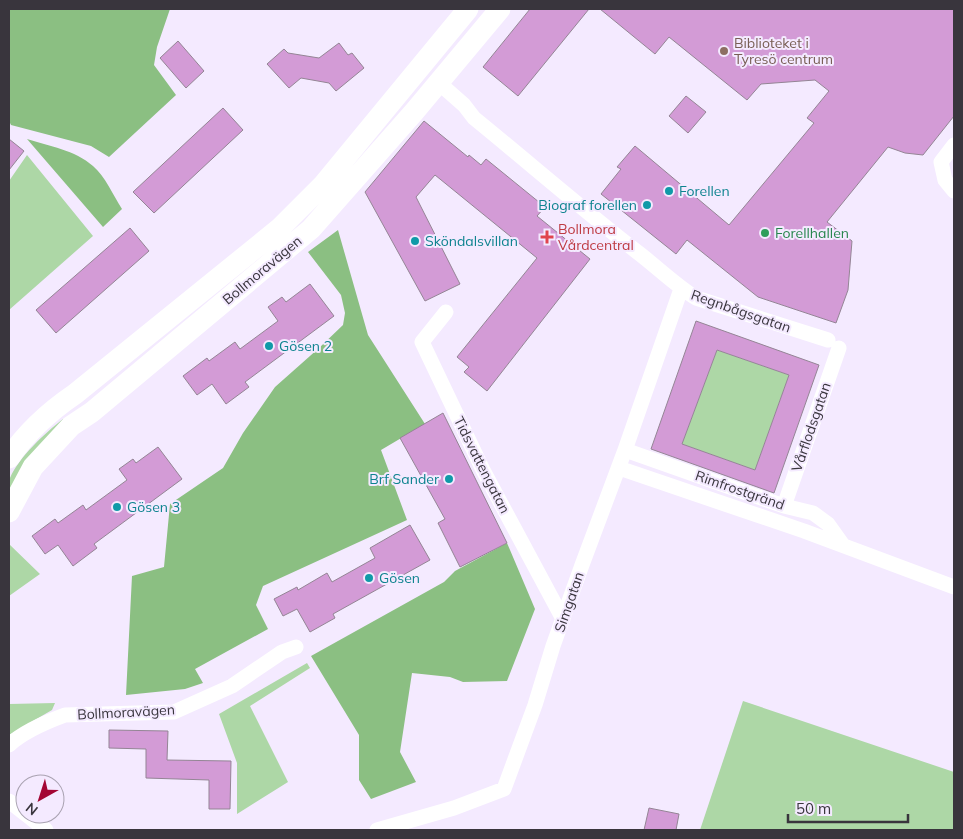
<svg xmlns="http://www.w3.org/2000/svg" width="963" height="839" font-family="Mulish,sans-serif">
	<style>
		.green { fill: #add7a6 }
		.forest { fill: #8bbf82 }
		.building { fill: #d39bd6; stroke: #948595; fill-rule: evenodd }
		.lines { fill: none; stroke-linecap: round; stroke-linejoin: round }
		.street { stroke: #fff; stroke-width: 15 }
		.secondary { stroke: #fff; stroke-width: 21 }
		.education-dot { fill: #8d6e63; stroke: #f4eaff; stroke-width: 2 }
		.culture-dot { fill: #0f9aa8; stroke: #f4eaff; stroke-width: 2 }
		.leisure-dot { fill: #2e9e5b; stroke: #f4eaff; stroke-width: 2 }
		.health-dot { fill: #e0444e; stroke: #f4eaff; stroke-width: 2 }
		.labels { text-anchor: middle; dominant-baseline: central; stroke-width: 4; stroke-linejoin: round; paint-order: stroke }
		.education-label { font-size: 14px; fill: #785e54; stroke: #f4eaff; text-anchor: start }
		.culture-label { font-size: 14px; fill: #0d838f; stroke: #f4eaff; text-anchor: start }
		.health-label { font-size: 14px; fill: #be3a42; stroke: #f4eaff; text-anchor: start }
		.leisure-label { font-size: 14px; fill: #27864d; stroke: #f4eaff; text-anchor: start }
		.street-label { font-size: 14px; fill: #39353d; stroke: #f4eaff }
	</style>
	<rect width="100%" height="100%" fill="#f4eaff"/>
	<path class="green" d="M27,155L93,236L9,310V181Z
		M717,350L789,375L755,470L682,444Z
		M63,419L66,423L9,493C9,488 8,482 10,478C19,457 45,433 63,419Z
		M9,544L40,574L9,596Z
		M307,663L310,668L250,706L288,782L237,814V763L219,714Z
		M743,701L954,772V830H700Z
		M55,703L52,710L9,735V704Z"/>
	<path class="forest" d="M9,9H170L157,47L154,65L176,95L109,157L91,146L11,125L9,121Z
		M27,139C49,146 75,150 93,166C105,176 113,195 122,209L103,227Z
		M338,230L368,335L425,424L381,450L407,520L263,586L256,605L268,629L195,669L203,683L185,689L126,695L132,576L164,567L170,504L223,468L243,433L275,387L319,348L343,325L345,313L341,295L308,252Z
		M507,543L535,609L507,681L463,682L450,677L412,673L400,752L416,782L371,799L359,780V735L311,656L444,582L455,571Z"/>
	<path class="building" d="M530,9H589L518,96L483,67Z
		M600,9H954V116L923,155L905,153L888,147L827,222L852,241L848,290L836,323L758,297L687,240L676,254L601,194L621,169L617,167L635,146L729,225L814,123L807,118L829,91L815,80L761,84L747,100L669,37L655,54Z
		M178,41L204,71L186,88L160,58Z
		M339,43L348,55L352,53L364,68L336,91L329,83L301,78L289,88L267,64L284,49L288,53L319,58Z
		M686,96L706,112L688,133L669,116Z
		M223,108L243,130L154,213L133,192Z
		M424,121L468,157L469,155L481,165L486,159L545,207L537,216L590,259L487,391L464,372L469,367L457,357L537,258L435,175L416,197L460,284L425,301L365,192Z
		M9,139L24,151L9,170Z
		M130,228L149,251L56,333L36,310Z
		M310,284L334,316L245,382L249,387L226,404L212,384L197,395L183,376L207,358L209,361L235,342L240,349L278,321L268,307L282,297L286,302Z
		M696,321L819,365L774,493L651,449ZM717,350L789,375L755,470L682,444Z
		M443,413L507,543L460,567L438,523L445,519L400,438Z
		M158,447L182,479L94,544L97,548L73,566L58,545L45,554L32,536L55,519L58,523L83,505L86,510L127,480L119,469L133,459L136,463Z
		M410,525L430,560L333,614L335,618L310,632L297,609L283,616L274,599L297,587L298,590L327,573L332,582L375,558L370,548Z
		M109,730L168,731L167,760L231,761L230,809H209V780L146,778V749L109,748Z
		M649,808L679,814L676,830H644Z"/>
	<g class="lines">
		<path class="street" d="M439,83L464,105L474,118C528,162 581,208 636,251C656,266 674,284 696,298L828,340
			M954,145L941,162L945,180L954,191
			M446,312L422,342L483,470L563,619
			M625,450L784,506L813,513L828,524L843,545
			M619,468L804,531L954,587
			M784,506L839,348
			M9,745C24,731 46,722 65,715L174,712L232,686L282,652L296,647
			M9,801L46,830
			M377,830L454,808L504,789L535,705L553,646L582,565L625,450L681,289"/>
		<path class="secondary" d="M9,458C26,433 50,411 75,394L280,228L323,185L468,9
			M9,512L33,467L71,426L92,412L311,229L414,112L500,9"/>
	</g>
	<circle class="education-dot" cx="724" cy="51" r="5"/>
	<g class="culture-dot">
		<circle cx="669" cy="191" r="5"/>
		<circle cx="647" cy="205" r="5"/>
		<circle cx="415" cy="241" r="5"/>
		<circle cx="269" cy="346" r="5"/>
		<circle cx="449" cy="479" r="5"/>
		<circle cx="117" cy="507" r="5"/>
		<circle cx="369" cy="578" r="5"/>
	</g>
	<circle class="leisure-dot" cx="765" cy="233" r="5"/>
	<path class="health-dot" d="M544.5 229.5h5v5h5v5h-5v5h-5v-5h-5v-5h5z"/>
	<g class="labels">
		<g class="education-label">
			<text x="734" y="43">Biblioteket i<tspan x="734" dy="16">Tyresö centrum</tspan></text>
		</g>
		<g class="culture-label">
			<text x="679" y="191">Forellen</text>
			<text x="637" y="205" text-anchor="end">Biograf forellen</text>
			<text x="425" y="241">Sköndalsvillan</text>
			<text x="279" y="346">Gösen 2</text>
			<text x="439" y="479" text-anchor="end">Brf Sander</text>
			<text x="127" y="507">Gösen 3</text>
			<text x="379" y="578">Gösen</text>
		</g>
		<g class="health-label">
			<text x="558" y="229">Bollmora<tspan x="558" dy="16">Vårdcentral</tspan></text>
		</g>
		<g class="leisure-label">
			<text x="775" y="233">Forellhallen</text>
		</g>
		<g class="street-label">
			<text transform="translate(262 270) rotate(-40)">Bollmoravägen</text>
			<text transform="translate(741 311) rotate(19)">Regnbågsgatan</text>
			<text transform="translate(811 427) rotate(-71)">Vårflodsgatan</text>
			<text transform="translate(482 465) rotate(63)">Tidsvattengatan</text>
			<text transform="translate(740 490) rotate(19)">Rimfrostgränd</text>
			<text transform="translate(569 602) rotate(-71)">Simgatan</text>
			<text transform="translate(126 712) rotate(-3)">Bollmoravägen</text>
		</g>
	</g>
	<rect width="963" height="839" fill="none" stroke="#39353d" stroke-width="20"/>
	<g transform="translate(40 799) rotate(219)"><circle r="24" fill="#f4eaff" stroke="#a9a2b1"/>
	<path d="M0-4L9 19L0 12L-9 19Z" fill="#a30634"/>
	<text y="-8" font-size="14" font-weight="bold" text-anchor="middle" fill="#39353d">N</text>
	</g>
	<path d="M788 814v8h120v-8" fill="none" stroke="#39353d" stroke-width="2.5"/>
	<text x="796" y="814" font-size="15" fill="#39353d" stroke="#f4eaff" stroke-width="4" paint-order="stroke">50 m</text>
</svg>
